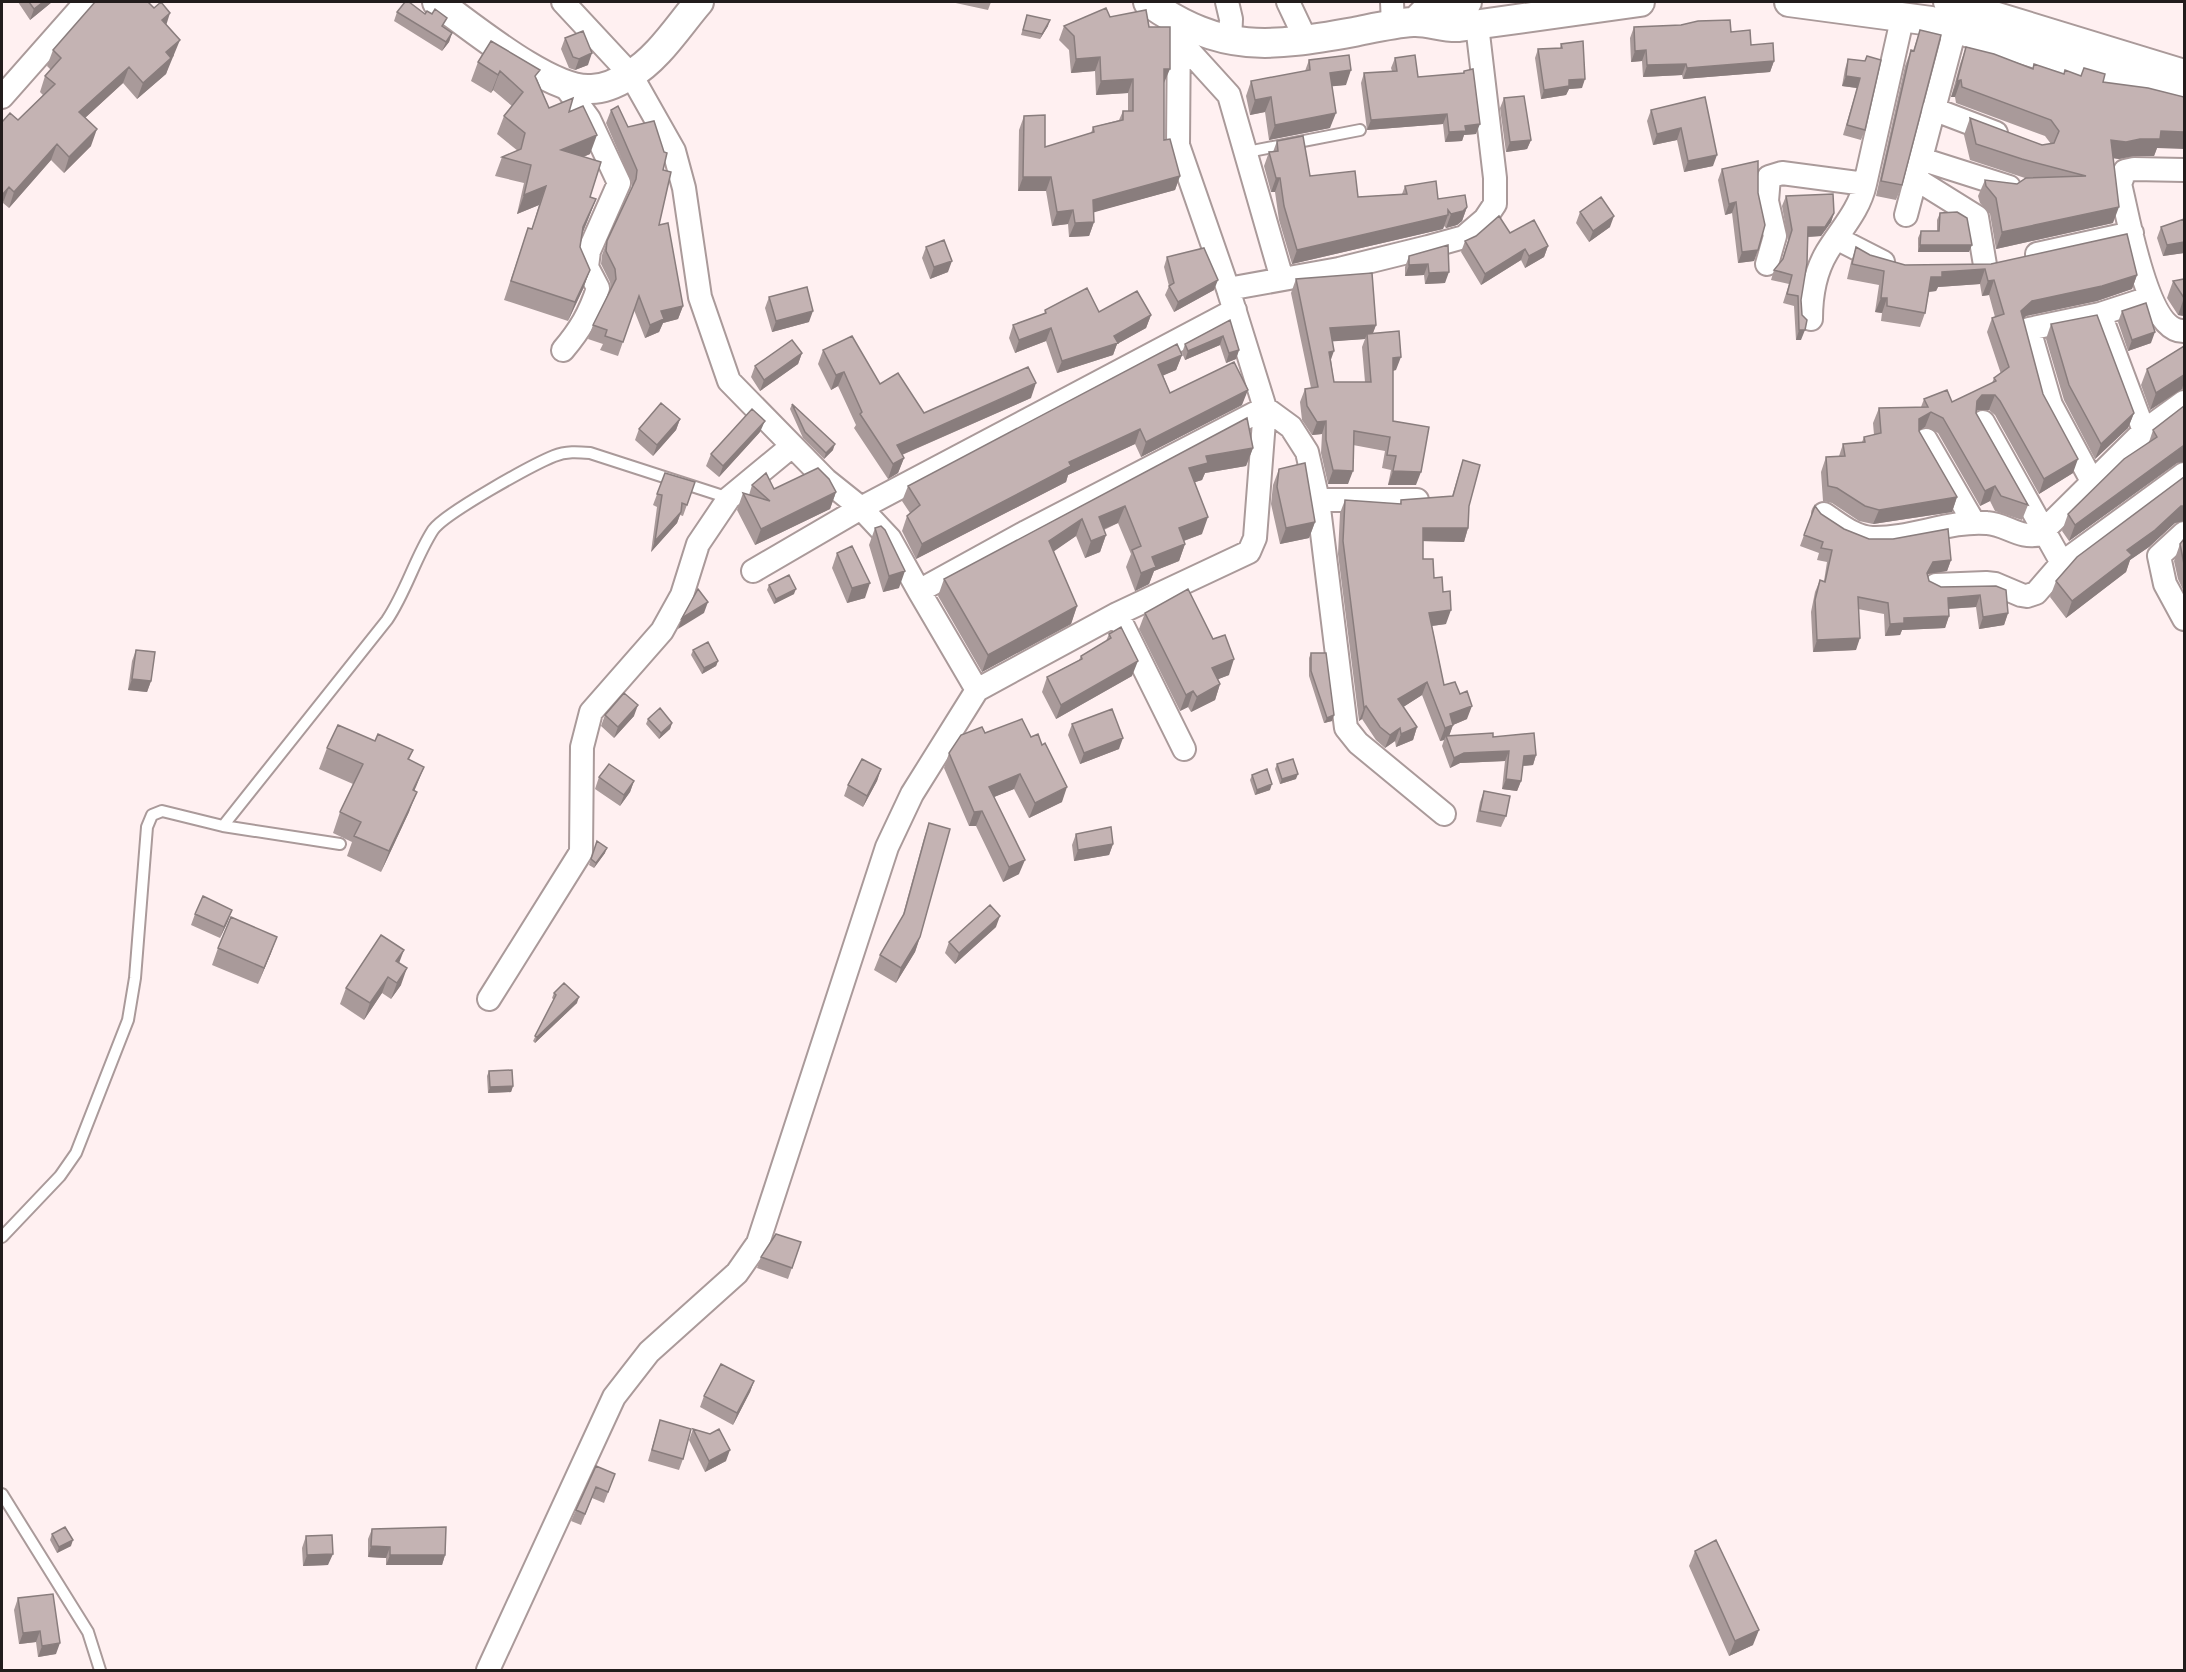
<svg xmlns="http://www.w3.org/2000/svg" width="2186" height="1672" font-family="Barlow,sans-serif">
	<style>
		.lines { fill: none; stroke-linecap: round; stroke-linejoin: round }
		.service-casing { stroke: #aa9a9a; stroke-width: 14 }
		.minor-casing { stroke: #aa9a9a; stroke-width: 26 }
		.tertiary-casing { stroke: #aa9a9a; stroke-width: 32 }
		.service { stroke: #fff; stroke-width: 10 }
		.minor { stroke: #fff; stroke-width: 22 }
		.tertiary { stroke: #fff; stroke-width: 28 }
		.wall { fill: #a99a9a; fill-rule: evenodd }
		.shaded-wall { fill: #897d7d }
		.building { fill: #c4b3b3; stroke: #897d7d; stroke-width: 1.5 }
	</style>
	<rect width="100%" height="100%" fill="#fff0f1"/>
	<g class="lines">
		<defs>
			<path id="service" d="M1247,152L1360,130
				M223,826L340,844
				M2,1237L60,1176L76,1153L128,1020L135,978L147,827L152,815L162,811L223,826L387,620C406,592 415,558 433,530C445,513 532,465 554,456C566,451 578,452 590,453L729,498
				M2,1494L88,1632L100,1670"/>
			<path id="minor" d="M563,2L631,75L674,151L684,188L700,297L729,381L826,480L861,508L890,539L919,591L1026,532L1265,408
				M1227,2L1231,19L1230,42
				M1288,2L1306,40
				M1392,2L1393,25
				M1179,40L1229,95L1282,279
				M2,97L86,2
				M1933,109L1996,133
				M1921,159L2009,187
				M2184,170L2134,169L2125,171L2120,184C2128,214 2146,333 2184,331
				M1916,179L1977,217L1985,265
				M1906,215L1959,14
				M1838,239L1883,262
				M2037,254L2132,233
				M1767,264L1775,236L1767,201L1769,177L1782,173L1865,184L1903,15
				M1228,289L1339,269L1428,247L1464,237L1485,219L1495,204V178L1477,25
				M2100,314L2144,431
				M1811,319C1811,296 1815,272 1827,252C1841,229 1859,211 1865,184
				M563,350C580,330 590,313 598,288L587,267L589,251L619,183L589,119L565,86
				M1265,408L1291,427L1307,452L1318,500L1346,728L1358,743L1444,814
				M1983,422L2062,563
				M1926,440L1974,523
				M2092,481L2051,405L2029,329L2100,314L2149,298
				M1318,500H1417
				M1824,514C1838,523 1855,538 1873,538C1911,539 1949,520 1987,523C2006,524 2021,540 2040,534L2144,431L2184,402
				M2184,533L2159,556L2165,584L2184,619
				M753,571L861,508L1235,310
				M1936,585L1986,583L1995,584L2021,595L2027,596L2036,593L2062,563L2184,474
				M1117,614L1184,749
				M977,690L1117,614L1249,552L1255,538L1265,408L1228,289L1178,145L1179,21
				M489,999L581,852L582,747L591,712L662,631L682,595L698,544L729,498L792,446
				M488,1670L614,1397L649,1352L737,1273L758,1243L887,847L912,794L977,690L919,591"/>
			<path id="tertiary" d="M437,2C471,26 550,92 591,89C604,89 619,82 630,75C658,59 679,25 699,2
				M1148,2C1222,54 1270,47 1354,32C1374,28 1394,23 1413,22C1428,21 1443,28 1459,27L1640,2
				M1789,2L1931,21L2184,100
				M1948,2L2184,74
				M1416,21L1426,11L1467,2"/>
		</defs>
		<use href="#service" class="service-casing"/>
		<use href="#minor" class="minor-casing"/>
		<use href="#tertiary" class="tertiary-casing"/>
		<use href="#service" class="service"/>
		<use href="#minor" class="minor"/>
		<use href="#tertiary" class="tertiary"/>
	</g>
	<path class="wall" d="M18,2H52L30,20Z
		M951,2H991L988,10Z
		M397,12L443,27L452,33L449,42L442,51L394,21Z
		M1027,15L1048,26L1040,39L1021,35Z
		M1110,17L1149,27L1164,83V140L1180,176L1175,190L1093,212L1094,222L1089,236L1069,237L1068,224L1052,226L1046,191H1018L1019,130L1024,116L1045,147L1091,133L1093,127L1119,120L1123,111H1128V93L1096,95L1095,71L1071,73L1069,50L1059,40L1064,26Z
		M166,25L174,56L171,58L166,74L137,99L123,83L85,118L91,146L64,173L51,160L9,208L3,203L18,120L43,95L40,92L45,76L51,70L47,66L53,50Z
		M1634,27L1731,32L1774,61L1770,72L1683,79L1682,75L1643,77L1642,61L1631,62L1630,38Z
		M1920,30L1902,185L1896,200L1876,196L1905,66L1911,50L1913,51Z
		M565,38L588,65L575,70L569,68L561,49Z
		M1561,44L1582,88L1569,89L1566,95L1541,99L1535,58L1538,49L1560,48Z
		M1966,47L2033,69L2064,74L2103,82L2157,148L2154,156H2134L2119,159L2113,158V223L1996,249L1990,214L1980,203L1978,196L1985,180L2017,184L2025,178L1970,160L1964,135L1970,118L2042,145L2051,144L2045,136L1956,103L1955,97H1951L1960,64Z
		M1395,58L1418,77L1463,73L1464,71L1476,134L1464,135L1462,141L1445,142L1443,124L1367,130L1361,83L1364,73L1392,71L1391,68Z
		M1848,59L1865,61V130L1861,140L1843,135L1857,88L1842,86L1845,69Z
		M1309,60L1346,85L1332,86L1330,128L1269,140L1265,112L1250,115L1246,96L1251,81L1305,71Z
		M478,62L537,79L549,108L569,112L590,154L583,157L590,197L596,199L583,232L580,247L590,270L583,289L568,321L504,300L528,228L532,229L539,205L517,214L524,183L495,176L502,157L518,151L497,134L504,116L512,106L493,90L491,93L471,81Z
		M1705,97L1713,166L1684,172L1677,140L1653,145L1647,121L1651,110Z
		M1504,98L1531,140L1527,149L1506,152L1500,108Z
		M611,110L628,127L663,170L659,225L683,306L678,319L663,323L659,332L645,338L634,310L618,356L600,350L603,344L588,339L593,325L611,289L610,282L601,264L602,255L607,241L632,188V183L606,123Z
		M1277,141L1310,176L1358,197L1402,194L1405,186L1438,199L1467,207L1462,221L1457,225L1446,228L1444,226L1443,229L1292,264L1279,220L1275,192H1271L1264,166L1269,152H1273Z
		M1722,169L1758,250L1754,261L1738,263L1732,213L1725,215L1718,180Z
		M1786,196L1834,213L1831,222L1821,236L1808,237L1801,300V340H1796L1794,306L1783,303L1789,284L1771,280L1774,270L1782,260L1788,240L1782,206Z
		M1580,212L1610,227L1589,242L1576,223Z
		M1940,213L1969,252H1918V238L1921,231H1937V220Z
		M2184,219V253L2163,256L2157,238L2161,227Z
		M1510,233L1548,246L1544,257L1525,268L1521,260L1481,285L1461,252L1465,241Z
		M1448,245L1445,283L1425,284L1424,275L1405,276V267L1409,256Z
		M926,247L948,272L930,279L922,258Z
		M1856,247L1870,255L1905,265L2137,275L2132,289L2097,301L2026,316L2023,319L2043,394L2073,473L2039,494L1995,415L1989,410L1976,411V413L2028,505L2022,520L1995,511L1990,501L1980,506L1938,433L1925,427L1919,430V431L1957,497L1952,512L1873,524L1859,521L1832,503L1823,501L1821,472L1826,457L1839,456L1843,444L1862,442L1864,437L1874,435L1873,423L1879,408L1921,407L1924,399L1952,402L1992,383L1994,378L2001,374L1987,332L1992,318L1995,317L1989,295L1982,296L1980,284L1938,287L1936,291L1929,292L1925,313L1920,327L1881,321L1882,313L1875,312L1879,285L1847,279L1851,262Z
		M1167,257L1214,290L1174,312L1165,295L1169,286L1164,267Z
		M1296,279L1376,325L1373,333L1396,370L1393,371V421L1416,485H1388L1391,470L1382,468L1385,451L1353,445L1348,484H1328L1321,453L1322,434L1312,435L1302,420L1300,402L1305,389L1311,388L1291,293ZM1365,339L1362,347L1365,382H1334L1331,360L1332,341Z
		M2184,279V316L2178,315L2167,298L2173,281Z
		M769,297L809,322L772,332L765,308Z
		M1045,310L1099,312L1151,315L1146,328L1117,344L1113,355L1057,373L1046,341L1015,353L1009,338L1013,325L1044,314Z
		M2122,311L2151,343L2128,351L2118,322Z
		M1230,320L1239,350L1236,359L1226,363L1220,345L1185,360L1182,353L1185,344Z
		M2051,324L2134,413L2128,428L2095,459L2064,400L2046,339Z
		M2184,346V389H2182L2150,410L2141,385L2147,369Z
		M823,350L880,384L924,413L1031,398L902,455L904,458L898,473L888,479L854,428L856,425L838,386L831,390L818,364Z
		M802,353L798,364L760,391L751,377L755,366Z
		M1182,355L1176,370L1163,375L1170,393L1242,405L1141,457L1135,444L1068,475L1066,482L916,559L902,531L907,516L910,513L902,501L908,486Z
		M792,404L833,450L824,459L803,438L790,409Z
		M1247,418L1253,448L1246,466L1205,473L1202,480L1195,482L1202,534L1184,541L1185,544L1179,561L1154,571L1149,584L1135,591L1126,567L1131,554L1118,523L1104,530L1106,535L1100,552L1085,558L1076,536L1053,551L1077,606L1071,624L982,672L938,596L944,579Z
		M680,419L676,430L653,456L635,440L639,429Z
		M2153,430L2177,463L2069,541L2062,531L2068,514L2149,442Z
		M760,432L719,477L706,466L711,454Z
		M1463,460L1469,506L1468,528L1464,542L1423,541V559L1443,592L1446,624L1432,626L1444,685L1467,719L1453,725L1449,736L1493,737L1536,755L1533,765L1523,766L1521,781L1517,791L1502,789L1505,761L1460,763L1450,768L1442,746L1444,740L1440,741L1422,695L1403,707L1417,727L1413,740L1396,747L1395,741L1385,748L1376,740L1362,719L1359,721L1338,554L1340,513L1345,500L1400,504L1401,500L1452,496Z
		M1279,469L1315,522L1309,538L1280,544L1271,504L1273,485Z
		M665,473L695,482L683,516L680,515L677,523L651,552L657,507L653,505Z
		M2184,477V521L2175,523L2149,547L2130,560L2126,572L2066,618L2050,597L2056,581Z
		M752,485L774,489L836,492L830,509L755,545L737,510L743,493L749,495Z
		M1821,514L1844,529L1869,539L1951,560L1947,571L1928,574L1927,576L1929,581L1941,587L1996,586L2008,613L2004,625L1979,629L1976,607L1948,609L1949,616L1945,628L1902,630L1900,635L1885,636L1884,614L1858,609L1856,650L1813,652L1811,612L1815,592L1820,580L1824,581L1827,562L1817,560L1819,553L1800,546L1804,535Z
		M875,528L899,588L883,592L869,545Z
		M2184,539V592L2178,579L2174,561L2180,544Z
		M837,553L865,598L847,603L832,568Z
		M769,585L794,594L774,604L767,590Z
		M1145,613L1229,675L1218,679L1220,684L1215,700L1191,712L1188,707L1180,711L1139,629Z
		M1109,634L1132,676L1056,719L1042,692L1047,677L1079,660L1081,656L1106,641Z
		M136,650L151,681L147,692L128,690L132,661Z
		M693,650L718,661L716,666L702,674L691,655Z
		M1311,653L1332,721L1324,723L1309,676V658Z
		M605,715L634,716L614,738L601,726Z
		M648,719L672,723L670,729L659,739L646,724Z
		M1072,724L1119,749L1080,764L1068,735Z
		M985,733L1062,802L1029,818L1014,789L994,797L1019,874L1003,882L976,826H969L944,768L949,753Z
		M375,741L413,750L409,760L415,791L409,812L381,872L347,856L352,842L333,833L340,812L353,784L319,769L327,748Z
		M1277,764L1296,779L1280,784L1275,769Z
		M881,769L877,781L863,807L844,796L848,785Z
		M1252,775L1270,790L1255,795L1250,780Z
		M599,777L634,781L630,792L620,806L595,789Z
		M1484,791L1506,816L1501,827L1476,822L1480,802Z
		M929,823L920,937L915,952L896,983L874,970L880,955L902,918L924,838Z
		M1076,834L1113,844L1109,855L1074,861L1072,845Z
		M597,841L605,853L594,868L589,865Z
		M195,914L228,921L220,938L191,925Z
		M996,927L955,964L945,953L949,942Z
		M218,948L271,953L258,984L212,965Z
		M399,963L401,985L391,999L382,993L364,1020L340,1004L346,988Z
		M554,993L577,1003L535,1043L533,1041L554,1000L552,998Z
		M489,1071L513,1086L511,1092L488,1093L487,1076Z
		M801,1242L788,1279L757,1268L761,1257Z
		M754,1381L750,1392L733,1425L700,1407L704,1396Z
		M660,1420L683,1459L679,1470L648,1461Z
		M693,1429L726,1461L705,1472L689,1440Z
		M596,1466L611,1485L604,1503L592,1498L581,1525L571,1521Z
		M372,1529L445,1555L442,1565H386V1558L368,1557V1539Z
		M52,1534L71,1546L57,1553L50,1540Z
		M306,1536L328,1565L303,1566L302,1548Z
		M1695,1551L1753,1645L1729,1656L1689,1566Z
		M18,1598L56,1654L38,1657L36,1642L19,1644L14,1610Z"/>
	<path class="shaded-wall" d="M43,2H52L30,20L34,9Z
		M170,13L165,29L162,20Z
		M1050,20L1048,26L1040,39L1042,34Z
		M452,33L449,42L442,51L446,42Z
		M180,40L166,74L137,99L143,83L166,52Z
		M1646,50L1642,61L1631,62L1635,51Z
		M592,53L588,65L575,70L579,59Z
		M1100,57L1095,71L1071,73L1076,59Z
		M1774,61L1770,72L1683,79L1687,68Z
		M1686,64L1682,75L1643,77L1647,65Z
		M129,67L123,83L74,128L79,112Z
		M1164,69H1170L1164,83Z
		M1351,70L1346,85L1325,87L1330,73Z
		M500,71L493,90L491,93L498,75Z
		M1846,76L1860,78L1857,88L1842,86Z
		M1133,79L1128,93L1096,95L1101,81Z
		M1585,79L1582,88L1569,89L1566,95L1541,99L1544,90L1569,80Z
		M1961,80L1955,97H1951L1957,81Z
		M1271,97L1265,112L1250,115L1255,100Z
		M1336,113L1330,128L1269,140L1275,125Z
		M1447,114L1443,124L1367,130L1371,120Z
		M1480,124L1476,134L1464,135L1462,141L1445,142L1449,132L1465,126Z
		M1681,128L1677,140L1653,145L1657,134Z
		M97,129L91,146L64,173L69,157Z
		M2161,131L2184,132V149L2157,148L2154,156H2134L2119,159L2105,157L2111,140Z
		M597,135L590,154L554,169L561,150Z
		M1531,140L1527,149L1506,152L1510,142Z
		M57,144L51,160L9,208L14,192Z
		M1717,155L1713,166L1684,172L1688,161Z
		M1180,176L1175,190L1088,214L1093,200Z
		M1023,177H1051L1046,191H1018Z
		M1276,178H1280L1275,192H1271Z
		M546,186L539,205L517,214L524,195Z
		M9,187L3,203L2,204V195Z
		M596,199L589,217L577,246L583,227Z
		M1736,202L1732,213L1725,215L1729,204Z
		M1467,207L1462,221L1457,225L1446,228L1451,214Z
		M2119,207L2113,223L1996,249L2002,232Z
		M1073,210L1068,224L1052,226L1057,212Z
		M1834,213L1831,222L1821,236L1805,237L1808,227Z
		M1448,215L1443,229L1292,264L1297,250Z
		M1614,216L1610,227L1589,242L1593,231Z
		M1094,222L1089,236L1069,237L1075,223Z
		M2184,242V253L2163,256L2167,245Z
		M1920,245H1972L1969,252H1918Z
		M1548,246L1544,257L1525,268L1529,256Z
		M1525,249L1521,260L1481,285L1485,274Z
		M1758,250L1754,261L1738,263L1742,252Z
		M952,261L948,272L930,279L934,267Z
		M1428,264L1424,275L1405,276L1409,265Z
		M1985,269L1980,284L1938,287L1936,291L1926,292L1931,277L1942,272Z
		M590,270L583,289L568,321L575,302Z
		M1449,272L1445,283L1425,284L1429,273Z
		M2137,275L2132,289L2097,301L2026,316L2016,326L2021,311L2032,301Z
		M1218,280L1214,290L1174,312L1178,302Z
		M1994,280L1989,295L1982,296L1988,281Z
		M1881,298H1887L1882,313L1875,312Z
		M2184,298V316L2178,315Z
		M683,306L678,319L663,323L659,332L645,338L650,325L661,311Z
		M813,311L809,322L772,332L776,321Z
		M1151,315L1146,328L1117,344L1113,355L1057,373L1062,361L1114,336Z
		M1376,325L1371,338L1367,334L1365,339L1325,342L1330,328Z
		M1051,328L1046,341L1015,353L1019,340Z
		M1799,330H1805L1801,340H1796Z
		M2155,332L2151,343L2128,351L2132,340Z
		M1223,336L1220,345L1185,360L1188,351Z
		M1239,350L1236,359L1226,363L1229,353Z
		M1334,351L1329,365V352Z
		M802,353L798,364L760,391L764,380Z
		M1182,355L1176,370L1153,380L1158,365Z
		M1401,357L1396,370L1388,371L1393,358Z
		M844,372L838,386L831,390L836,375Z
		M2184,375V382L2182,389L2150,410L2156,393Z
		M1036,383L1031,398L892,459L897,445Z
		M1248,390L1242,405L1141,457L1146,442Z
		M1982,395H1995L1989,410H1977L1971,416L1977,401Z
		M1931,412L1925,427L1914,434L1919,419Z
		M2134,413L2128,428L2095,459L2101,444Z
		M680,419L676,430L653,456L657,445Z
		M765,421L760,432L719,477L723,466Z
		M1326,421L1322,434L1312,435L1317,422Z
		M1140,429L1135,444L1068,475L1066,482L916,559L922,544L1069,462Z
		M835,444L833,450L824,459L826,453Z
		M2183,446H2184V462L2177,463L2069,541L2075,525Z
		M1253,448L1246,466L1205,473L1202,480L1183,486L1189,468L1206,456Z
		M904,458L898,473L888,479L893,464Z
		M2078,459L2073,473L2039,494L2044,479Z
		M1333,470L1353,471L1348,484H1328Z
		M1393,471L1421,472L1416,485H1388Z
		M1995,486L1990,501L1980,506L1985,491Z
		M836,492L830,509L755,545L761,529Z
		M1957,497L1952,512L1873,524L1879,510Z
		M1125,506L1118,523L1092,534L1099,517Z
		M2181,506H2184V521L2175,523L2149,547L2130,560L2126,572L2066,618L2072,601L2127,550Z
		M681,512L677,523L651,552L655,541Z
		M1208,517L1202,534L1172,545L1179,528Z
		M1082,519L1076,536L1043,559L1049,541Z
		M1315,522L1309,538L1280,544L1286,528Z
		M1423,528H1468L1464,542L1418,541Z
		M1106,535L1100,552L1085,558L1091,541Z
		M1185,544L1179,561L1154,571L1149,584L1135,591L1141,573L1152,557Z
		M1951,560L1947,571L1928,574L1923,585L1927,573L1933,562Z
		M905,571L899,588L883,592L889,576Z
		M870,583L865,598L847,603L852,588Z
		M796,589L794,594L774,604L776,599Z
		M1980,595L1976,607L1944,609L1948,598Z
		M708,602L704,613L678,629L682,618Z
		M1077,606L1071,624L982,672L988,655Z
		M1451,610L1446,624L1424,627L1429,613Z
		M2008,613L2004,625L1979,629L1983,617Z
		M1949,616L1945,628L1902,630L1900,635L1885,636L1890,624L1904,618Z
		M1860,638L1856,650L1813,652L1817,640Z
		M1234,659L1229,675L1206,684L1212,668Z
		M718,661L716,666L702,674L704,668Z
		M1138,661L1132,676L1056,719L1061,705Z
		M132,679L151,681L147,692L128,690Z
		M1427,682L1422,695L1394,713L1398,699Z
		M1220,684L1215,700L1191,712L1197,697Z
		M1193,691L1188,707L1180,711L1186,695Z
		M638,705L634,716L614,738L618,727Z
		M1366,706L1362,719L1359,721L1364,708Z
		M1472,706L1467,719L1446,728L1453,725L1448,739L1446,736L1444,740L1440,741L1450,714Z
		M1334,715L1332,721L1324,723L1327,718Z
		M672,723L670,729L659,739L661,733Z
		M1417,727L1413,740L1396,747L1401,734Z
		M1400,728L1395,741L1385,748L1390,735Z
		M1123,738L1119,749L1080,764L1084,753Z
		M1509,751L1505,761L1460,763L1450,768L1454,758L1464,753Z
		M1536,755L1533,765L1520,766L1524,756Z
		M424,767L416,787L405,811L413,790Z
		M881,769L877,781L863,807L867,796Z
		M1020,774L1014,789L984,801L989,787Z
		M1298,774L1296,779L1280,784L1282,779Z
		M1506,779L1521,781L1517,791L1502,789Z
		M634,781L630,792L620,806L624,795Z
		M1272,784L1270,790L1255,795L1257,790Z
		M1067,787L1062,802L1029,818L1035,803Z
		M417,792L409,812L381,872L389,851Z
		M982,811L976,826H969L974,812Z
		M1113,844L1109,855L1074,861L1078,850Z
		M607,848L605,853L594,868L596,863Z
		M1025,860L1019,874L1003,882L1009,867Z
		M232,910L228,921L220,938L224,927Z
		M1000,916L996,927L955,964L959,953Z
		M277,937L271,953L258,984L264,968Z
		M920,937L915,952L896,983L901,968Z
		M404,950L398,966L396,961Z
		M407,968L401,985L391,999L397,983Z
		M388,977L382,993L364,1020L370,1003Z
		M579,997L577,1003L535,1043L537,1037Z
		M513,1086L511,1092L488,1093L490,1087Z
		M754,1381L750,1392L733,1425L737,1413Z
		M730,1450L726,1461L705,1472L709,1461Z
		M73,1540L71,1546L57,1553L59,1547Z
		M371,1546L390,1547L386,1558L368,1557Z
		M333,1554L328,1565L303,1566L307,1555Z
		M390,1555H445L442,1565H386Z
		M1759,1630L1753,1645L1729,1656L1735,1641Z
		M40,1631L36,1642L19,1644L23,1633Z
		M60,1643L56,1654L38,1657L42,1646Z"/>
	<path class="building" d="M29,2H43L34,9Z
		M95,2H148L154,8L161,2L170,13L162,20L180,40L166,52L171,58L143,83L129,67L79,112L97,129L69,157L57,144L14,192L9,187L2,195V122L10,113L18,120L55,84L45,76L61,58L53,50Z
		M405,2H409L425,14L427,11L432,14L435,9L447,18L442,26L452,33L446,42L397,12Z
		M1106,8L1110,17L1146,10L1149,27H1170V69H1164V140L1170,139L1180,176L1093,200L1094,222L1075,223L1073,210L1057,212L1051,177H1023L1024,116L1045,115V147L1094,132L1093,127L1123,120V111H1133V79L1101,81L1100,57L1076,59L1074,36L1064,26Z
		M1027,15L1050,20L1042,34L1023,30Z
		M1730,20L1731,32L1750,30L1751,45L1773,43L1774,61L1687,68L1686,64L1647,65L1646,50L1635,51L1634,27L1681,25L1698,21Z
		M1920,30L1941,35L1902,185L1881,181L1911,50L1914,51Z
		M583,31L592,53L579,59L573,57L565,38Z
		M491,41L540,70L535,76L549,108L573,98L569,112L583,106L597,135L561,150L601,162L590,197L596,199L583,227L580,247L590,270L575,302L511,281L528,228L532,229L546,186L524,195L531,165L502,157L521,149L525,133L504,116L523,92L500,71L498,75L478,62Z
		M1583,41L1585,79L1569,80V86L1544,90L1538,49L1562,48L1561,44Z
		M1966,47L1994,54L2033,69L2034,64L2064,74L2065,70L2081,76L2084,68L2105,74L2103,82L2148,88L2184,97V132L2161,131L2160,139H2140L2126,142L2111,140L2119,207L2002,232L1996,198L1986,186L1985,180L2017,184L2026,178L2086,176L2022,159L1976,144L1970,118L2042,145L2054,143L2059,131L2051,120L1962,87L1961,80L1957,81Z
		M1349,55L1351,70L1330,73L1336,113L1275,125L1271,97L1255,100L1251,81L1310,70L1309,60Z
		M1415,55L1418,77L1464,73V71L1473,69L1480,124L1465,126L1466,131L1449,132L1447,114L1371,120L1364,73L1397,71L1395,58Z
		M1867,56L1881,60L1865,130L1847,125L1860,78L1846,76L1848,59L1865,61Z
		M1524,96L1531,140L1510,142L1504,98Z
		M1705,97L1717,155L1688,161L1681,128L1657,134L1651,110Z
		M618,106L628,127L654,121L664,152L667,153L663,170L671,172L659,225L668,223L683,306L661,311L664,319L650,325L639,296L623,342L605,336L607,330L593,325L616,279L615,269L606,251L607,241L636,179L637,170L611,110Z
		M1303,136L1310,176L1355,171L1358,197L1407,194L1405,186L1436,181L1438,199L1465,195L1467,207L1463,211L1451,214L1448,210V215L1297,250L1284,206L1280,178H1276L1269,152L1278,151L1277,141Z
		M1758,161V193L1765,225L1758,250L1742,252L1736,202L1729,204L1722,169Z
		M1833,194L1834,213L1825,227H1808L1807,263L1801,300L1802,315L1807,320L1805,330H1799L1798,296L1787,294L1792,275L1774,270L1783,259L1792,230L1786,196Z
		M1601,197L1614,216L1593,231L1580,212Z
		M1957,212L1967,218L1972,245H1920L1921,231H1939L1940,213Z
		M1499,216L1510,233L1534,220L1548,246L1529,256L1525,249L1485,274L1465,241L1476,236Z
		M2184,219V242L2167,245L2161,227Z
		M2127,234L2137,275L2102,286L2032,301L2021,311L2043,394L2078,459L2044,479L2000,401L1995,395H1982L1977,401L1976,413L2028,505L2001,496L1995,486L1985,491L1943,418L1931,412L1919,419V431L1957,497L1879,510L1865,506L1837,488L1828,486L1826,457L1845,456L1843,444L1865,442L1864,437L1881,433L1879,408L1928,407L1924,399L1947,390L1952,402L1996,381L1994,378L2009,367L1992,318L2004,314L1994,280L1988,281L1985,269L1942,272V277H1931L1925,313L1887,306V298H1881L1884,271L1852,264L1856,247L1870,255L1905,265L1991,264Z
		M944,240L952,261L934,267L926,247Z
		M1448,245L1449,272L1429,273L1428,264L1409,265V256Z
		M1204,248L1218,280L1178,302L1169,286L1174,283L1167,257Z
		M1372,273L1376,325L1330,328L1334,351L1329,352L1334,382H1371L1367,334L1399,331L1401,357L1393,358V421L1429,427L1421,472L1393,471L1396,456L1387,455L1390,437L1354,431L1353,471L1333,470L1326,440V421L1317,422L1307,406L1305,389L1318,387L1296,279Z
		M2184,279V298L2173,281Z
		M807,287L813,311L776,321L769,297Z
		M1087,288L1099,312L1137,291L1151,315L1114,336L1118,343L1062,361L1051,328L1019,340L1013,325L1046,313L1045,310Z
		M2146,303L2155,332L2132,340L2122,311Z
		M2097,315L2134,413L2101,444L2069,385L2051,324Z
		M1230,320L1239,350L1229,353L1223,336L1188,351L1185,344Z
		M852,336L880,384L898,373L924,413L1028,367L1036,383L897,445L904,458L893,464L860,414L862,412L844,372L836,375L823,350Z
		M792,340L802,353L764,380L755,366Z
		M1177,344L1182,355L1158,365L1170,393L1234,362L1248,390L1146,442L1140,429L1069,462L1071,466L922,544L907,516L920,505L908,486Z
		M2184,346V375L2156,393L2147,369Z
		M661,403L680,419L657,445L639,429Z
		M792,404L835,444L826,453L805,432Z
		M2184,406V446H2183L2075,525L2068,514L2124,459L2157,437L2153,430Z
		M752,409L765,421L723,466L711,454Z
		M1247,418L1253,448L1206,456L1208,463L1189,468L1208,517L1179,528L1185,544L1152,557L1156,567L1141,573L1132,550L1141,546L1125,506L1099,517L1106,535L1091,541L1082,519L1049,541L1077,606L988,655L944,579Z
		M1463,460L1480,465L1469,506L1468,528H1423V559H1433L1434,578L1442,577L1443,592L1450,591L1451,610L1429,613L1444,685L1455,682L1460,694L1467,691L1472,706L1450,714L1453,725L1445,728L1427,682L1398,699L1417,727L1401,734L1400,728L1390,735L1380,727L1366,706L1364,708L1343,541L1345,500L1401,504V500L1453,496Z
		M1305,463L1315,522L1286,528L1277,487L1279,469Z
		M818,468L829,479L836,492L761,529L743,493L770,501L752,485L766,473L774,489Z
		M665,473L695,482L687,505L682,503L681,512L655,541L662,495L657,494Z
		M2184,477V506H2181L2155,530L2127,550L2132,555L2072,601L2056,581L2077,557Z
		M1815,506L1821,514L1844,529L1869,539H1893L1948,529L1951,560L1933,562L1927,573L1929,581L1941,587L1996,586L2006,590L2008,613L1983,617L1980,595L1948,598L1949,616L1904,618V623L1890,624L1888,603L1858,597L1860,638L1817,640L1815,600L1820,580L1825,582L1832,550L1821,548L1823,542L1804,535Z
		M881,526L885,530L905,571L889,576L875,528Z
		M2184,539V564L2180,544Z
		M852,546L870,583L852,588L837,553Z
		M789,575L796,589L776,599L769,585Z
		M698,589L708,602L682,618Z
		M1188,589L1213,639L1225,635L1234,659L1212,668L1220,684L1197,697L1193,691L1186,695L1145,613Z
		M1121,627L1138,661L1061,705L1047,677L1082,659L1081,656L1111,638L1109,634Z
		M708,642L718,661L704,668L693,650Z
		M136,650L155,652L151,681L132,679Z
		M1311,653H1326L1334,715L1327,718L1311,671Z
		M624,693L638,705L618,727L605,715Z
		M660,708L672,723L661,733L648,719Z
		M1112,709L1123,738L1084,753L1072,724Z
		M1022,719L1031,737L1038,734L1042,745L1045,743L1067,787L1035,803L1020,774L989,787L1025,860L1009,867L982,811L974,812L949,753L961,735L982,727L985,733Z
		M338,725L375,741L378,734L413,750L408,759L424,767L413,790L417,792L389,851L354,836L361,822L340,812L363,764L327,748Z
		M1493,733V737L1534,733L1536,755L1524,756L1521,781L1506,779L1509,751L1464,753L1454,758L1446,736Z
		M862,759L881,769L867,796L848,785Z
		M1293,759L1298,774L1282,779L1277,764Z
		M609,764L634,781L624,795L599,777Z
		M1267,769L1272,784L1257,790L1252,775Z
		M1484,791L1510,796L1506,816L1480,811Z
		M929,823L950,829L920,937L901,968L880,955L904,914Z
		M1111,827L1113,844L1078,850L1076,834Z
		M597,841L607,848L596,863L591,859Z
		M203,896L232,910L224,927L195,914Z
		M990,905L1000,916L959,953L949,942Z
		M231,917L277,937L264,968L218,948Z
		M381,935L404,950L396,961L407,968L397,983L388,977L370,1003L346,988Z
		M564,983L579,997L537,1037L535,1036L556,995L554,993Z
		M512,1070L513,1086L490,1087L489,1071Z
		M776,1234L801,1242L792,1268L761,1257Z
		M721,1364L754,1381L737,1413L704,1396Z
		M660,1420L691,1429L683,1459L652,1450Z
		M693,1429L710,1434L719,1429L730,1450L709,1461Z
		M596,1466L615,1474L608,1492L596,1487L585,1514L576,1510Z
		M65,1527L73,1540L59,1547L52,1534Z
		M446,1527L445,1555H390V1547L371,1546L372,1529Z
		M332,1535L333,1554L307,1555L306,1536Z
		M1716,1540L1759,1630L1735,1641L1695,1551Z
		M53,1594L60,1643L42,1646L40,1631L23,1633L18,1598Z"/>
	<rect width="2186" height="1672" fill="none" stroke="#221c1c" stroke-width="6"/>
</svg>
